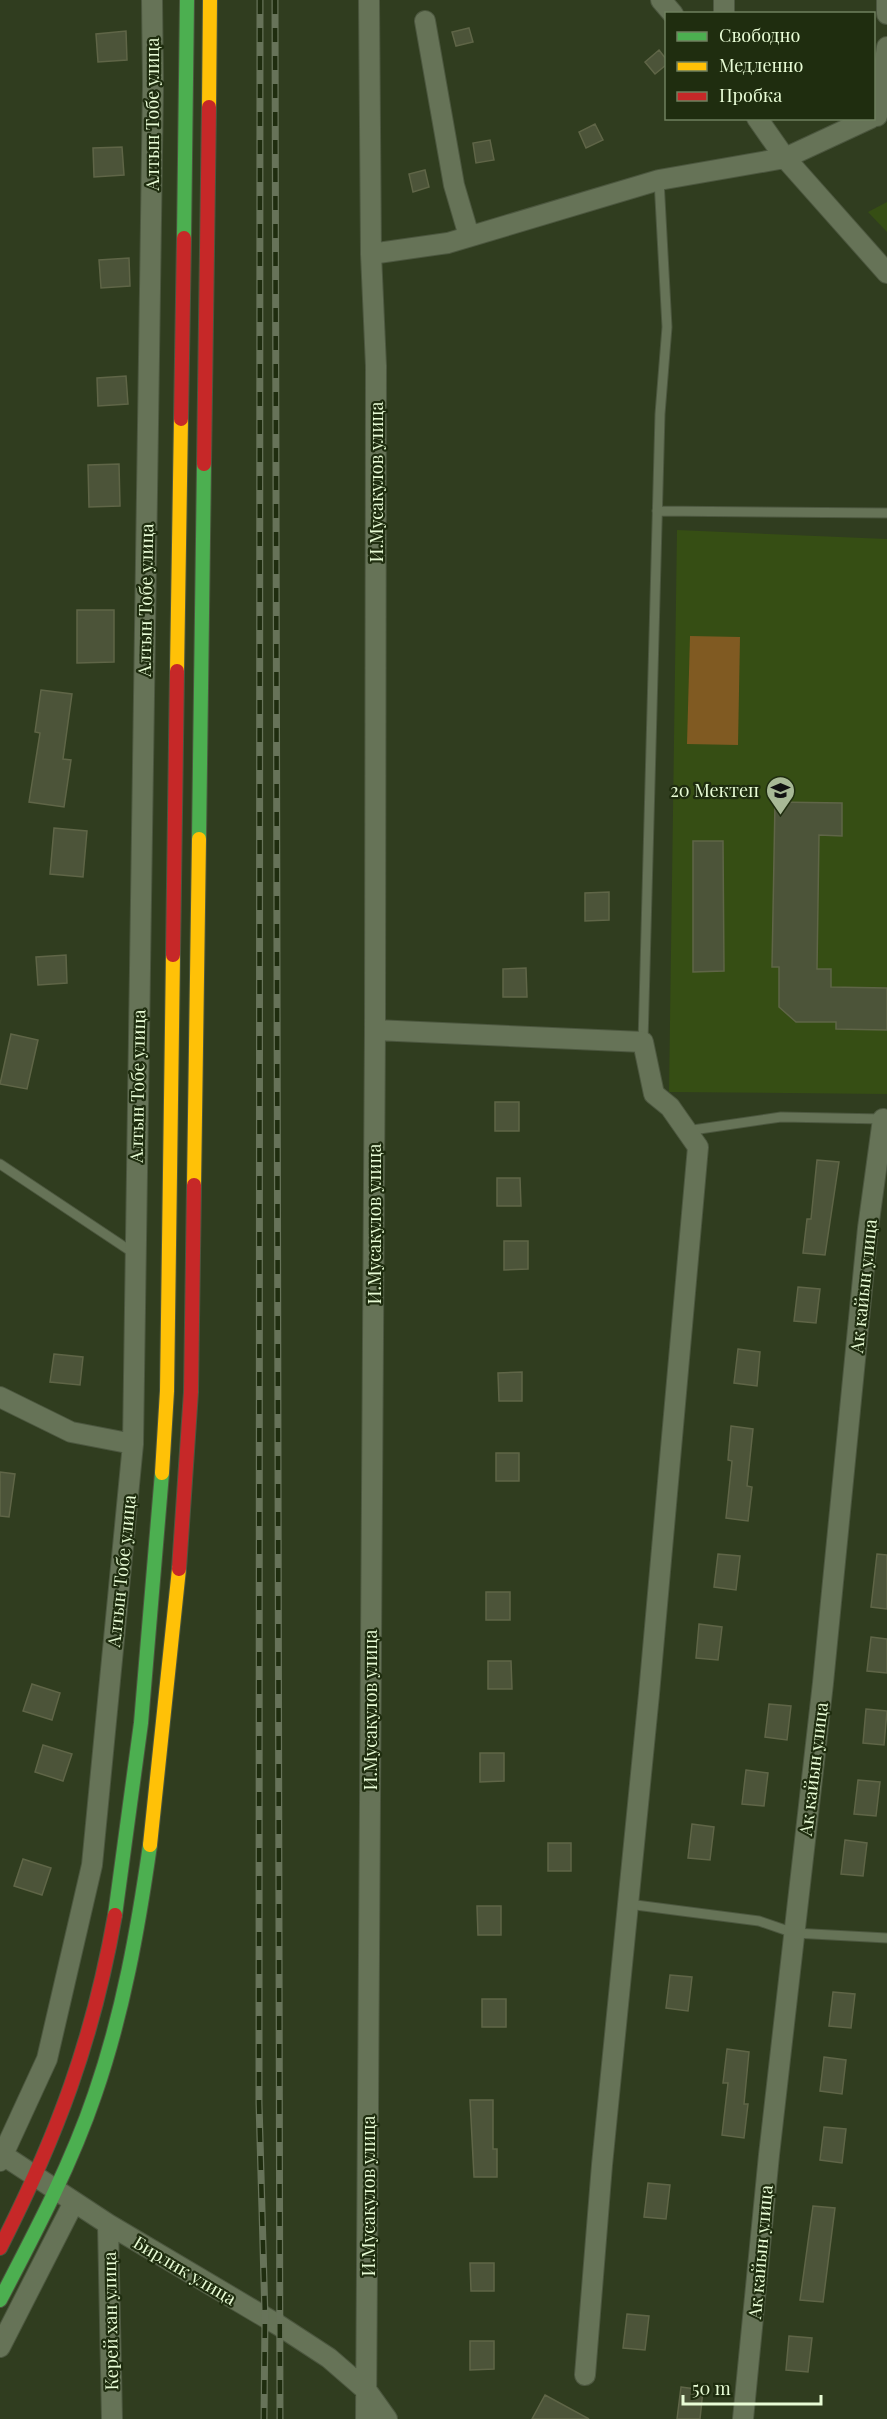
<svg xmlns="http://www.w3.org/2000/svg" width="887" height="2419" font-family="'Playfair Display',serif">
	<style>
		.built { fill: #364e14 }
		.green { fill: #805a22 }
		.building { fill: #4c5439; stroke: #5f6547; stroke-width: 1.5 }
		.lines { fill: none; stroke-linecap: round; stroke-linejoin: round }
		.lane-casing { stroke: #4c573f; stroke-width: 11 }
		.street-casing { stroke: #4c573f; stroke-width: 22 }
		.fast-casing { stroke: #4c573f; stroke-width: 16 }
		.slow-casing { stroke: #4c573f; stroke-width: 16 }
		.jam-casing { stroke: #4c573f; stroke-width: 16 }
		.lane { stroke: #667357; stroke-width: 9 }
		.street { stroke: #667357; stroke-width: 20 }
		.fast { stroke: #4caf50; stroke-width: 14 }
		.slow { stroke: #ffc107; stroke-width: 14 }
		.jam { stroke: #c62828; stroke-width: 14 }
		.rail-casing { stroke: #677359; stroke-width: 7 }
		.rail { stroke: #1f2d0f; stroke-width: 4.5; stroke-dasharray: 14; stroke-linecap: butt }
		.labels { text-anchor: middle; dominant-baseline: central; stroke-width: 4.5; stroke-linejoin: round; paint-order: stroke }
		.street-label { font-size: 18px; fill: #e8fcd6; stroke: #1f2d0f }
		.poi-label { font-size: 18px; fill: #e8fcd6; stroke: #1f2d0f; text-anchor: end }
	</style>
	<rect width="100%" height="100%" fill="#303d1f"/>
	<path class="built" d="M887,202V232L868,212Z
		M677,530L887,539V1094L669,1092Z"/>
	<path class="green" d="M690,636L740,637L738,745L687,744Z"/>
	<path class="building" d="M469,28L473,42L456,46L452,32Z
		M126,31L127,60L98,62L96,34Z
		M659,50L666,59V65L655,74L645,62Z
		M595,124L603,140L586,148L579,132Z
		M490,140L494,160L476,163L473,143Z
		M122,147L124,175L94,177L93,148Z
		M425,170L429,187L413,192L409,174Z
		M129,258L130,286L101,288L99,260Z
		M126,376L128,404L98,406L97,378Z
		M119,464L120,506L89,507L88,465Z
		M77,610H114V662L77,663Z
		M41,690L72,694L63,759L71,760L64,807L29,802L40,733L35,732Z
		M775,802L842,803V836L819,835L817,969H831V987L887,988V1030L836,1029V1022H796L779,1007V967H772Z
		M54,828L87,831L83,877L50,874Z
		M693,841H723L724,971L693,972Z
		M609,892V920L585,921V893Z
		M66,955L67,983L38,985L36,957Z
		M526,968L527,997H503V969Z
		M11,1034L38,1040L27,1089L0,1084Z
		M495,1102H519V1131H495Z
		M817,1160L839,1162L825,1255L803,1253L807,1219H811Z
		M497,1178H520L521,1206H497Z
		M504,1241H528V1269L504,1270Z
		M798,1287L820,1289L816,1323L794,1321Z
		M738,1349L760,1352L757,1386L734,1383Z
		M54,1354L83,1357L80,1385L50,1382Z
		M522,1372V1401H499L498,1373Z
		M731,1426L753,1429L747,1486L752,1487L748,1521L726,1518L732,1461L728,1460Z
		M496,1453H519V1481H496Z
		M0,1472L15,1474L9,1517L0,1516Z
		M718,1554L740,1556L736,1590L714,1587Z
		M877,1554L887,1555V1609L871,1607Z
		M486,1592H510V1620H486Z
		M699,1624L722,1627L718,1660L696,1658Z
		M871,1637L887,1639V1673L867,1671Z
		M488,1661H511L512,1689H488Z
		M32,1684L60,1693L52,1720L23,1711Z
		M769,1704L791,1706L787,1740L765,1737Z
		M866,1709L887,1711L884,1745L863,1743Z
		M43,1745L72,1754L63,1781L35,1772Z
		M480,1753H504V1781L480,1782Z
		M746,1770L768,1773L764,1806L742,1804Z
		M858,1780L880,1782L876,1816L854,1814Z
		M692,1824L714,1827L710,1860L688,1858Z
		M845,1840L867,1843L863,1876L841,1874Z
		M548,1843H571V1871H548Z
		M23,1859L51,1868L42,1895L14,1886Z
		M477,1906H501V1935H478Z
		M670,1975L692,1977L688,2011L666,2008Z
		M833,1992L855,1994L851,2028L829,2026Z
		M482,1999H506V2027H482Z
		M727,2049L749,2052L744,2104H748L744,2138L722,2135L728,2083H723Z
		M824,2057L846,2060L842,2094L820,2091Z
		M470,2100H493V2149H497V2177H474Z
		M824,2127L846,2129L842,2163L820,2160Z
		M648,2183L670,2185L666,2219L644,2217Z
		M813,2206L835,2208L823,2302L800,2300Z
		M470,2263H494V2291H471Z
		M627,2314L649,2316L645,2350L623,2348Z
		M789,2336L812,2338L808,2372L786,2370Z
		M470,2341H494V2369L470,2370Z
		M681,2387L703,2390L700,2419H677Z
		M545,2395L589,2419H532Z"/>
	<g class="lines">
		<defs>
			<path id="lane" d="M657,511L887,513
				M643,1042L660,414L667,327L659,180
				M686,1131L781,1117L884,1119
				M0,1164L135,1254
				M628,1904L759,1921L794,1933L887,1938"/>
			<path id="street" d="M369,0L371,254
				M661,0L673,14
				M724,0V14
				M887,0V14
				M425,21L454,185L469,236
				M877,116L887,47
				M757,118L785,158L887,273
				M375,1030L643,1042L654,1094L670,1107L698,1147L649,1694L602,2165L585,2375
				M0,1397L71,1432L133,1444
				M0,2153L108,2224L280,2326L329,2358L367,2391L387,2419
				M0,2161L47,2059L92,1865L133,1444L153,85L152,0
				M108,2224L112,2419
				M0,2347L74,2202
				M366,2419L375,1030L376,366L371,254L448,243L659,180L785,158L871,118
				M743,2419L769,2155L823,1683L868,1228L883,1119"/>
			<path id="fast" d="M184,238L187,0
				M199,839L204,464
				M115,1915L141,1723L162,1473
				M0,2300C35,2233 71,2165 95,2094C123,2013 138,1929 150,1845"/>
			<path id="slow" d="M209,107L210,0
				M177,671L181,419
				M194,1185L199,839
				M162,1473L167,1391L173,955
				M150,1845L179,1569"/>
			<path id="jam" d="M181,419L184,238
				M204,464L209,107
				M173,955L177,671
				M179,1569L191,1392L194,1185
				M0,2248C57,2136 93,2040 115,1915"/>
		</defs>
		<use href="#lane" class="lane-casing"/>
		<use href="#street" class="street-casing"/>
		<use href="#fast" class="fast-casing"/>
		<use href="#slow" class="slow-casing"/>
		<use href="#jam" class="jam-casing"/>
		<use href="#lane" class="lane"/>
		<use href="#street" class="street"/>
		<use href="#fast" class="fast"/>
		<use href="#slow" class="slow"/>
		<use href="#jam" class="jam"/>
		<defs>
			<path id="rail" d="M260,0L259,2103L265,2317L264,2419
				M275,0L280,2419"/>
		</defs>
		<use href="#rail" class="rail-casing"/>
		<use href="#rail" class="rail"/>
	</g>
	<defs>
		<symbol id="school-pin" viewBox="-11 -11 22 30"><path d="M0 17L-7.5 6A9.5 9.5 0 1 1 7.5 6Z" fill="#a8b996" stroke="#1f2d0f"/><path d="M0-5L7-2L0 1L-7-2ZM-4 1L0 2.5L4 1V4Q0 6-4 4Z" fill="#111"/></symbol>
	</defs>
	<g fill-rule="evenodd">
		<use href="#school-pin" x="764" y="774" width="33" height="45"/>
	</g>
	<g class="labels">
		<g class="street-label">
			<text transform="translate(152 114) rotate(-90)">Алтын Тобе улица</text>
			<text transform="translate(376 482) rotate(-90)">И.Мусакулов улица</text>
			<text transform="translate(145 600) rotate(-89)">Алтын Тобе улица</text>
			<text transform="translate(137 1086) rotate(-89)">Алтын Тобе улица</text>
			<text transform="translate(374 1224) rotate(-90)">И.Мусакулов улица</text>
			<text transform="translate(863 1286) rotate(-84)">Ак кайын улица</text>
			<text transform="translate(121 1571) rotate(-84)">Алтын Тобе улица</text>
			<text transform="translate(370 1710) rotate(-90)">И.Мусакулов улица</text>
			<text transform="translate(813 1769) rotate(-83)">Ак кайын улица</text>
			<text transform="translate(368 2196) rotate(-90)">И.Мусакулов улица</text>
			<text transform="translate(760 2252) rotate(-85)">Ак кайын улица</text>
			<text transform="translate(185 2270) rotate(31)">Бирлик улица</text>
			<text transform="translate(110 2321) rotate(-91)">Керей хан улица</text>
		</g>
		<g class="poi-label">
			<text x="759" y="790">20 Мектеп</text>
		</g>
	</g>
	<rect x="665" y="12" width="210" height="108" fill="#1f2d0f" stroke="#6f805f" stroke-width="1.5"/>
	<rect x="677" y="32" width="30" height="9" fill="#4caf50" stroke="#6f805f" stroke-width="1.5"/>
	<text x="719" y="42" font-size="18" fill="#e8fcd6">Свободно</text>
	<rect x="677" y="62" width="30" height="9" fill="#ffc107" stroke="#6f805f" stroke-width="1.5"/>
	<text x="719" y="72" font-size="18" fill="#e8fcd6">Медленно</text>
	<rect x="677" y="92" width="30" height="9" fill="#c62828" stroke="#6f805f" stroke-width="1.5"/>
	<text x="719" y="102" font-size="18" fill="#e8fcd6">Пробка</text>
	<path d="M683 2395v9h138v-9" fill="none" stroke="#e8fcd6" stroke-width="3"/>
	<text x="692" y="2395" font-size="18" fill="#e8fcd6" stroke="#1f2d0f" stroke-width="4.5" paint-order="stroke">50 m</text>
</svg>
